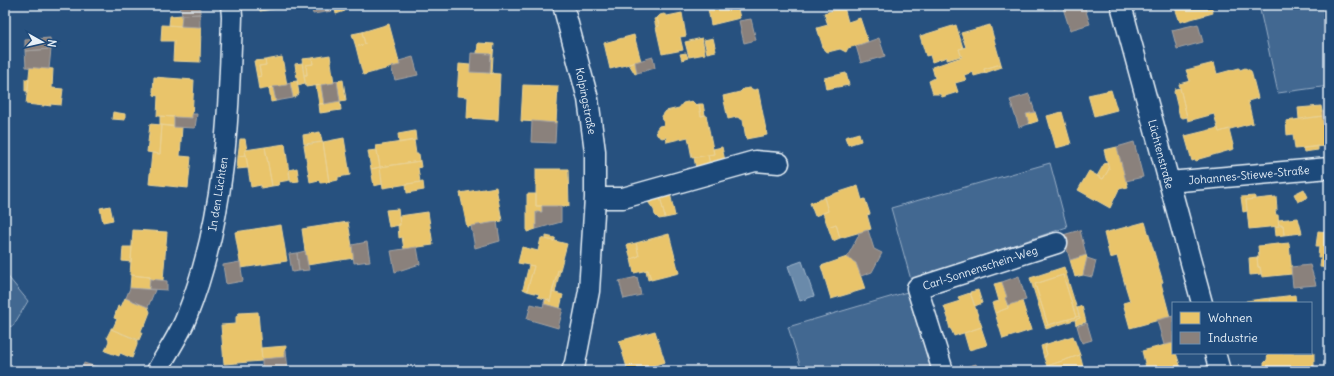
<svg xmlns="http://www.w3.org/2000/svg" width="1334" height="376" font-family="Delius,sans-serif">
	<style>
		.green { fill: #436891; stroke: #96acc4 }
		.water { fill: #6b8aaa; stroke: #9db3c9 }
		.homes { fill: #e9c46a; stroke: #e9d295 }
		.industry { fill: #8a817c; stroke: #a6a3a1 }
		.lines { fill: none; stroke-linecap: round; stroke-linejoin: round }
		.minor-casing { stroke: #e8f1f8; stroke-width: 23 }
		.minor { stroke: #1f4a7a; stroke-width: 20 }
		.labels { text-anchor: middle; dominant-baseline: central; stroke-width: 4; stroke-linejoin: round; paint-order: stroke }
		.street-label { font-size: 11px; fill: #e8f1f8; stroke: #1f4a7a }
	</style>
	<rect width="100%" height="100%" fill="#27517f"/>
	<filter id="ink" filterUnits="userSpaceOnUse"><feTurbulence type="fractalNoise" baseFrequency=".025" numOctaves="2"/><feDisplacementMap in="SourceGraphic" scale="8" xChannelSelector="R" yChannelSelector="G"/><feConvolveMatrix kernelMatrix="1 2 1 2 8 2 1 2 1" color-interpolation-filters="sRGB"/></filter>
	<g filter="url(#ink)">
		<path class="green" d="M1296,5H1329V86L1278,93L1260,10Z
			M1050,163L1067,227L911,280L891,208Z
			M5,273L28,301L13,326L5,327Z
			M907,292L932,371H802L788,327Z"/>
		<path class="water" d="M802,261L814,296L800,301L788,266Z"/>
		<path class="homes" d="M259,5H297L260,11Z
			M334,5H344L345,11L336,14Z
			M707,5H710L711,9H708Z
			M710,5H737L740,18L711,25L708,9H711Z
			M1052,5H1062V6L1054,9Z
			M1174,5H1211L1213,13L1180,22Z
			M844,7L848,22L860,18L868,42L848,48L846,52L840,49L828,52L824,50L817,28L828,25L824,13Z
			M682,13L686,36L680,37L683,50L662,54L656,27L659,26L657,18L660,15L664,14L667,16Z
			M182,15L181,26L169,25L170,16Z
			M657,18L659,26L656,27L654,19Z
			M389,24L400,65L363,75L356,47L365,44L362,32Z
			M162,25L201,27L200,62L173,61L174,41H161Z
			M956,25L963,48L959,49L961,56L947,60V57L932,62L930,55L926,56L920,36Z
			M990,25L1001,64L984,69L985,73L974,76L973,72L964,75L966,80L955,83L958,92L942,97L940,94H933L929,81L935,78L932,67L962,57L959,49L966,47L961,33Z
			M362,32L365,44L356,47L352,34Z
			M634,35L641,61L610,69L604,43Z
			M702,38L705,54L689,57L685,42Z
			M713,38L716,51L707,53L704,40Z
			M478,43L494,44L493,55L477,53Z
			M686,53L688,58L682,60L680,54Z
			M491,54L493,55L492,74L490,73Z
			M330,55L334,83L306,87L304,75H307L306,65L313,64L312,58Z
			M282,57L287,85L259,90L257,77L261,76L259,66L266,65L265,60Z
			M312,58L313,64L306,65L307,75H304L302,59Z
			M265,60L266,65L259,66L261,76L257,77L254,61Z
			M635,62L637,73L635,74L629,64Z
			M302,63L305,83L298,85L295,64Z
			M1214,63L1217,74L1239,68L1240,70L1245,68L1251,71L1258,98L1248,101L1253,123L1219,132L1214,114L1188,121L1179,84L1190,81L1186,70Z
			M459,64L470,65V72L500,74L498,120L467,118L468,97L457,96Z
			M1001,64L1002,67L985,73L984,69Z
			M30,67L53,69L52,88L63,89L61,105L50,104L51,106L44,105V106L26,104Z
			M846,73L849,85L826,89L824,78Z
			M154,77L194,80L192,118L157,116L158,96L154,95V93L153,92Z
			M25,79H29L28,91H25Z
			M343,80L346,100L340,101L337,81Z
			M297,81L299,94L293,98L290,82Z
			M321,85L324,104H319L316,86Z
			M523,85L558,86L556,123L521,121Z
			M273,87L276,101L271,102L269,88Z
			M750,88L754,90L758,89L767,135L746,139L743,120L737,117L728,119L723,96L740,92L743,89Z
			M1180,88L1187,117L1183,118L1180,117L1174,92L1175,89Z
			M1111,90L1117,110L1094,116L1088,95Z
			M340,101L341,110L320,113L319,104Z
			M692,101L696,105L699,104L701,116L706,115L714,154L692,158L688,137L667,142L666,137L662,138L657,135L656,130L659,126L664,125L662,116L666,111L679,108L683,103Z
			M699,104H703L705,115L701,116Z
			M1321,106L1323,116L1299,119L1298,108Z
			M113,112L125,114V120L112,119Z
			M1035,112L1038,121L1029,124L1026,114Z
			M1062,112L1071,144L1056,148L1047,116Z
			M160,116L174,117V127L160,125Z
			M1323,116L1326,146L1295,149L1293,134L1287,135L1286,121Z
			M150,124L162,125L160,154L147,152Z
			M162,125L182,127L180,156L191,157L188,188L149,184L152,153L160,154Z
			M1218,128L1219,132L1229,129L1234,149L1199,159L1197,161L1195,160L1192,161L1185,136Z
			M415,131L416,140L399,143L398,134Z
			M320,132L322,142L304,144L303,135Z
			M859,133L861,141L848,145L845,137Z
			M344,138L350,175L338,177V180L329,182L323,142Z
			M240,139H245L247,150H245L246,155L238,156Z
			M414,140L416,154H419L420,161L380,167L376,146Z
			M323,142L329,182L320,183L319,180L310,182L304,145Z
			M285,144L290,180L279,182V185L272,186L265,147Z
			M1318,146V150L1304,152L1303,148Z
			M265,147L272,186L261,188V185L251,187L245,150Z
			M722,147L725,161L710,165L708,155L714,154L713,149Z
			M1117,147L1128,187L1119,189L1110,208L1078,190L1089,171L1103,179L1109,169L1104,150Z
			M377,150L380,167L371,169L368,151Z
			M246,155L248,168L237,169L238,156Z
			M708,155L710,165L696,169L694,157Z
			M420,161L421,167L418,168L420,182L383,188L380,167Z
			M1107,163L1109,169L1103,179L1097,176L1104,164Z
			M380,167L382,184L374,186L371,169Z
			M297,168L299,181L291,182L289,170Z
			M536,169H568L569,206H536Z
			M423,182L424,190L407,193L406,184Z
			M858,186L862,200L865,199L870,214L867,215L871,229L840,238L836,224L828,227L823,213L828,211L824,197Z
			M496,187L502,221L467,227L460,193Z
			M1304,189L1308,197L1298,202L1294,194Z
			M670,193L675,216L665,218L660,196Z
			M527,194H536V206H542V212H536V229L527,232Z
			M660,196L665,218L659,219L655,215L654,210L646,199Z
			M1255,196V199L1246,200L1247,211L1243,212L1241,197Z
			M1276,197L1277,210H1275L1276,215H1278L1279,226L1249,229L1246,200Z
			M824,198L828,211L815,216L810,203Z
			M110,206L113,220L103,222L100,208Z
			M398,209L400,225L389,227L386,210Z
			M428,212L433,245L404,249L402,237L399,238L398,225H400L399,216Z
			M1298,218L1302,233L1284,235L1283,225H1279L1278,220Z
			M348,222L354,258L307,265L302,229Z
			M1145,222L1163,282L1161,283L1170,317L1130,328L1123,303L1130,301L1126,288L1117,256L1110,258L1104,233Z
			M836,224L840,238L833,241L828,227Z
			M281,225L287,261L241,268L235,232Z
			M1283,225L1284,235L1276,236L1275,227Z
			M133,230L167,232L163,280L150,279V277L130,275Z
			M1318,231L1329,232V268L1320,267L1321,257H1318L1319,246H1316Z
			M669,234L679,273L651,280L648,270L634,273L631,259L639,256L636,243Z
			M546,236L555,238L554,241L546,239Z
			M541,238L554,241L555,238V241L567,244L560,270H558L550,302L549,300L538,297L539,294L527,291L534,266L518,263L522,247L538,251Z
			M636,243L639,256L631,259L627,245Z
			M1289,243L1292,274L1262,277L1260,267H1258L1257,257H1259L1258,246Z
			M123,247H132L131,262L122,261Z
			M1086,255L1087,258L1083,275L1075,277L1070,260Z
			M847,257L856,263L865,289L831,299L821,266Z
			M1257,257L1258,267H1260L1261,274L1250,275L1249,258Z
			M529,265L534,266L527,291L523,289Z
			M1064,267L1079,316L1076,317L1063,275L1035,284L1048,325L1045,326L1030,278Z
			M558,270H560L555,293L552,292Z
			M646,270H648L651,279L648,280Z
			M131,275L150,277L149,289L130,288Z
			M1063,275L1076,317L1048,325L1035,284Z
			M1002,282L1007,297L1005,298L1008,308L995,313L992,303L999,301L994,284Z
			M978,290L982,303L975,306L970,292Z
			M552,292L563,295L560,308L544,304L546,299L549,300L550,302Z
			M970,293L982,327L954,336L951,329H950L948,321H949L944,306L960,301L958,297Z
			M1295,295L1296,303H1271L1270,298Z
			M125,298L148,307L150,312L145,325L143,326L141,331L142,333L139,340L111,329V328H113L117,319L114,318L118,306L121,307Z
			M1270,298L1271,303H1246V301Z
			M1022,301L1031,330L1003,339L995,313L1008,308V305Z
			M1082,306L1086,322L1076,325L1075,320L1080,318L1077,308Z
			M258,312L262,361L224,364L221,325L236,324V317L239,313Z
			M1079,316L1080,318L1046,329L1045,326Z
			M981,327L987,345L969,350L964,333Z
			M111,329L137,340V345L132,358L120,353L119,356L105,351L109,341L107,337Z
			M655,331L665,362L635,371H628L619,341Z
			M1073,336L1080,355L1047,366L1044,358L1047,354L1045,348L1047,344Z
			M1173,343V353H1176L1182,371H1147L1142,351Z
			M1047,344L1045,348L1047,354L1044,358L1041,346Z
			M286,346L285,357L262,359L261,348Z
			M1268,353H1314V366L1318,370L1264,371V363L1267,360Z
			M1080,355L1084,371H1048L1047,366Z
			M1010,366L1012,371H996L998,370Z
			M1047,366L1048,371H1041L1040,369Z
			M1146,366L1147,371H1143L1142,367Z"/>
		<path class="industry" d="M180,5H200V14L182,15Z
			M311,5H331L332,11L313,14Z
			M1073,5H1084L1090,24L1070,30L1063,8Z
			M200,14V27L181,26L182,15Z
			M751,19L756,40L744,43L739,21Z
			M1198,24L1203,42L1177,49L1172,30Z
			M50,38L51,49L25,51V40Z
			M879,38L885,56L861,63L856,46Z
			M51,49L49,69L26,67L25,51Z
			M471,53L491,54L490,73L470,72Z
			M413,57L418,75L395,80L391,67L400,65L399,61Z
			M653,57L655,68L637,73L635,62Z
			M337,81L340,101L324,104L321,85L334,83V82Z
			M290,83L293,98L276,101L273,87L287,85V84Z
			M1029,94L1035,112L1026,114L1029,124L1019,127L1010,100Z
			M1329,111V137H1325L1322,112Z
			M192,114H197L195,128L174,127V117L192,118Z
			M532,121L556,123L555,143L531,142Z
			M1134,142L1143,177L1126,181L1117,147Z
			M542,206H561V222L536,229V212H542Z
			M497,222L500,241L475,248L471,226Z
			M868,230L874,249L882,253L872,272L861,276L856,263L847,257L859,235L858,233Z
			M1080,230L1086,255L1070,260L1063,235Z
			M367,242L370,261L354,263L352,245Z
			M417,247L420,264L395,272L391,251Z
			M305,251L309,270L299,271L297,253Z
			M297,253L299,271L292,272L289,254Z
			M1087,258L1096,261L1092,277L1083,275Z
			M240,262L243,281L226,284L223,265Z
			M1310,265L1316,285L1293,287L1291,267Z
			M1019,276L1026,300L1008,305L1005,298L1007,297L1002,282Z
			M637,277L641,295L624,299L619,281Z
			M150,279L167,281V290L149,289Z
			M130,288L155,290L148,307L126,298Z
			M545,299L544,304L563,309L558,328L527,319L531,304L543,307Z
			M1173,316V343L1164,345L1157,320Z
			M1087,323L1092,340L1082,343L1077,326Z
			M285,350H286L288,371H262V359L285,357Z
			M84,363L106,370V371H81Z
			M976,364L978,371H956L955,370Z"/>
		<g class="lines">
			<defs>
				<path id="minor" d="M563,5L588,99L595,151V198L589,291L575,363L572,371
					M1121,5L1202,303
					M1169,182L1329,168
					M595,198H623L755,161L779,163
					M1215,353L1220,371
					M157,371C166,354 179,336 186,318C225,221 229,119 232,16L231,5
					M943,371L917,288L1057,243"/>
			</defs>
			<use href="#minor" class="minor-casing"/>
			<use href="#minor" class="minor"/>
		</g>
	</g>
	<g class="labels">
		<g class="street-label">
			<text transform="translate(586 101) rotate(79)">Kolpingstraße</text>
			<text transform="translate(1161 154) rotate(75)">Lüchtenstraße</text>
			<text transform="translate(1249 175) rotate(-5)">Johannes-Stiewe-Straße</text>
			<text transform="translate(218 194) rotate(-81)">In den Lüchten</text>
			<text transform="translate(980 268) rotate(-18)">Carl-Sonnenschein-Weg</text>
		</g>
	</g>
	<rect width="1334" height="376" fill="none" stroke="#1f4a7a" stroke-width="20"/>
	<rect x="10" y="10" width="1314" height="356" fill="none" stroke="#e8f1f8" stroke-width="1.5" filter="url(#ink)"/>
	<rect x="1172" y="302" width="140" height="52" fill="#1f4a7a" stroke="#6f8dac"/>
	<rect x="1180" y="312" width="20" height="12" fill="#e9c46a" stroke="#6f8dac"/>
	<text x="1208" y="322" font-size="12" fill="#e8f1f8">Wohnen</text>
	<rect x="1180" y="332" width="20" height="12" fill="#8a817c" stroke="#6f8dac"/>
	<text x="1208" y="342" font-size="12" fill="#e8f1f8">Industrie</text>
	<g transform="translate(42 42) rotate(98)" stroke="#1f4a7a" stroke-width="3" paint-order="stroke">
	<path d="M0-3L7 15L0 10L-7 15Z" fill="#e8f1f8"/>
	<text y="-6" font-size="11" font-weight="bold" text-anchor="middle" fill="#e8f1f8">N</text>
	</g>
</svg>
